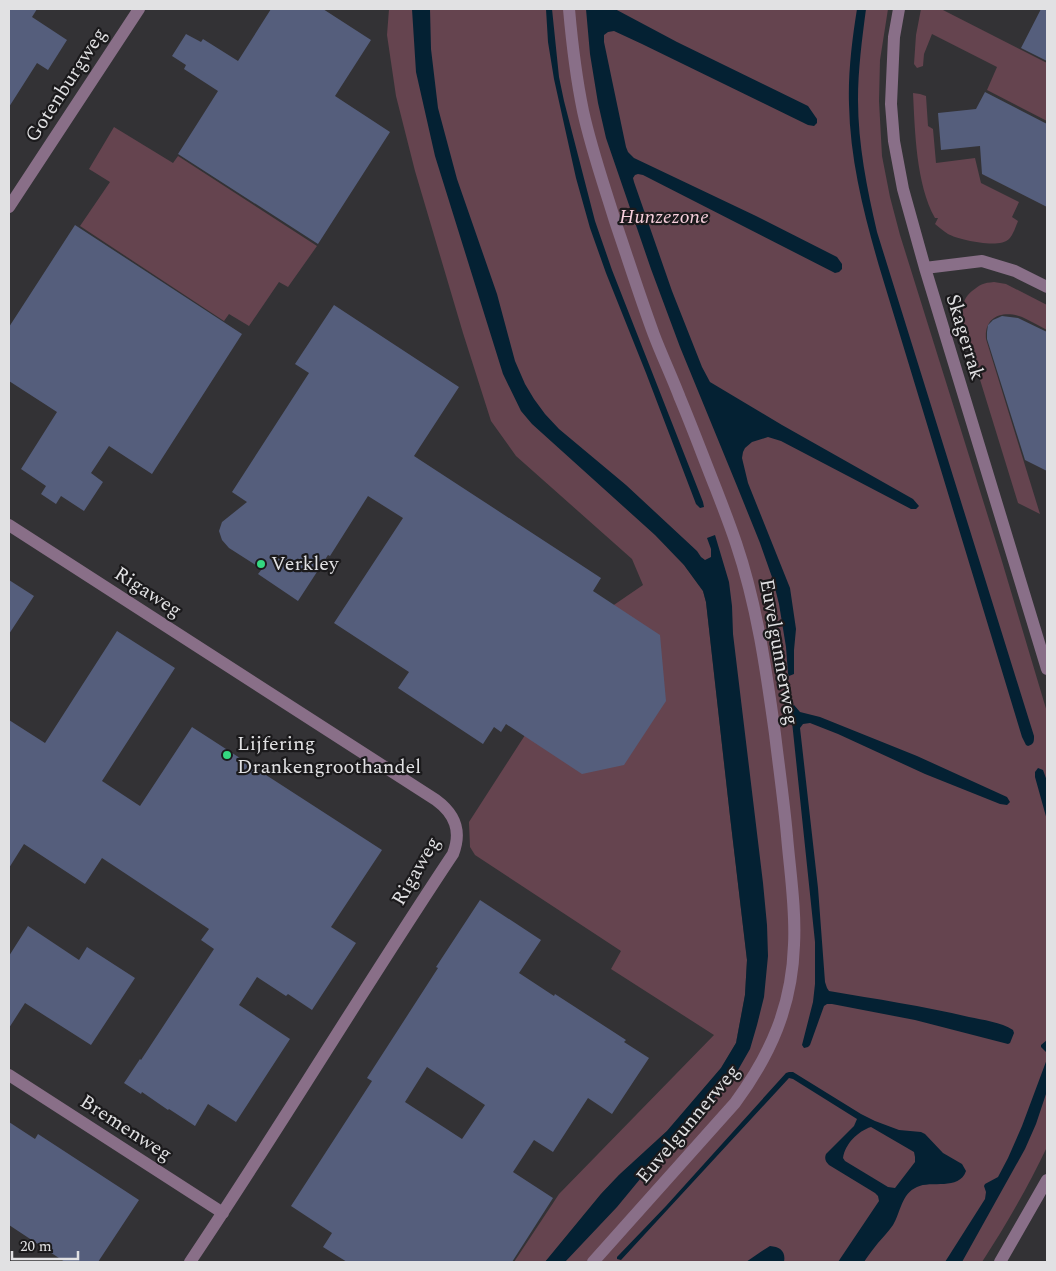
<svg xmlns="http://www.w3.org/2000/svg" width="1056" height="1271" font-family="Spectral,serif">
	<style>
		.green { fill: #65444f }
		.water { fill: #042133; fill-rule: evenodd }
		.building { fill: #555e7c; fill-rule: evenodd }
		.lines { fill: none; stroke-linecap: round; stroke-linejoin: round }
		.minor { stroke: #896f88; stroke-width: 12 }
		.poi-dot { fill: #34d881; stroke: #1b1a1c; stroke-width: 2 }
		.labels { text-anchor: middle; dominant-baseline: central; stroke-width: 4.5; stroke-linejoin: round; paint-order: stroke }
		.street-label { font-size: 20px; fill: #e1e1e3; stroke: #1b1a1c }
		.park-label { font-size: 20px; font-style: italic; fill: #f7cfdc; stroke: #1b1a1c }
		.poi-label { font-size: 20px; fill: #e1e1e3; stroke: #1b1a1c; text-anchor: start }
	</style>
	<rect width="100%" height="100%" fill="#333235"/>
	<path class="green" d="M389,9H888L880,60L879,101L882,156L890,197L900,235L1001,558L1047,712V1147C1028,1187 1006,1225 982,1262H550L654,1148L733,1058L752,969L707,588L661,541L684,565L703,591L706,602L730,816L747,960L745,995L736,1043L721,1068L667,1131L619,1175L601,1194L545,1262H514L559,1194L714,1035L611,969L621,951L475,855L470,847L469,822L605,611L643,585L632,559L516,456L491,421L463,333L415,171L396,96L387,35Z
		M921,9H941L1047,63V121L987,90L997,67L932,34L924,54L923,66L917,68L914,64L916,35Z
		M913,93L920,94L926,96L928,126L933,129L936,163L975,158L981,183L1019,202L1012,217L1018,221C1016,226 1013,235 1009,239C1000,249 959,240 948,234C943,231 939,227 935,224L938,218H935C916,184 915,131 913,93Z
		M114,127L173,163L178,156L317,246L288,287L279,282L249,326L229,314L224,321L80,226L110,182L89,169Z
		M994,282L1006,284L1047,305V330C1039,326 1031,321 1022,317C1003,310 984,316 986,339L1040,514L1018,503L965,331C963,316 959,301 972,291C981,284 983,283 994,282Z"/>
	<path class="water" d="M412,9H430L431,49L438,108L457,179L497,294L515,361L525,384L534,399L545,414L559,429L626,485L697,551L701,557L705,560L711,557V549L707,538L715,535L729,582L732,606L733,634L763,883L767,925L768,956L764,997L757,1025L750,1049L738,1070L718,1093L682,1138L650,1167L617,1207L565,1262H545L601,1194L619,1175L667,1131L721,1068L736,1043L745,995L747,960L730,816L706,602L703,591L684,565L655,535L532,424L521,411L503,374L435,156L416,72Z
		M546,9H552L559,77L564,101L595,221L612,270L703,502L704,507L700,508L696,504L646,373L606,273L590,228L576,178L554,79L548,42Z
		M586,9H615L677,42L808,106L817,119V123L814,126L808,125L642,44L614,31L608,32L604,35V42L626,147L628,152L634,158L756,216L837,257L842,264V269L839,272L835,273L643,175L638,174L635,175L633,178L634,182L672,291L702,367L710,382L782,425L913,499L919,506L916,509H911L781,441L768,437L752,442L745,448L743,452L742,458L748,483L790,588L796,629L794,650V674L789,676L788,674L786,647L779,604L773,580L760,543L737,486L680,347L651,269L606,138L598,103L590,54Z
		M857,9H866C862,39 858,70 858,100C858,144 867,189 877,232L1034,736C1034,742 1034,744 1028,746L1026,745L1022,737L879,266C864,214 850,160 849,104C848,73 852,40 857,9Z
		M794,705L800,712L820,717L917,756L1007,797L1010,802L1007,805L1000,804L925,774L838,734L810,723L803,724L800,728L818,888L825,982L827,988L829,991C876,999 923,1006 969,1017C983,1020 1001,1022 1013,1030L1014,1033L1010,1043L1008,1044L915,1020L832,1004H827L824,1006L810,1045L808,1047L804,1048L802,1045L813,1002L815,984V942L791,712V707Z
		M1038,768L1043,770L1047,781V820L1035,777V772Z
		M1047,1040V1091L1036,1124L1025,1149L962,1262H945L985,1199L986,1192L984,1186L985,1184L998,1177L1008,1158L1022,1126L1047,1059L1046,1052L1041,1047V1045Z
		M789,1072H793L861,1114L875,1121L899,1130L921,1132L925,1134L943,1153L962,1164L966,1171C959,1191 931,1180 917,1187C901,1194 901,1212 893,1225C888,1232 883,1237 878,1243C873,1249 868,1256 864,1262H838L879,1201L878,1196L875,1193L829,1165C826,1162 824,1159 826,1154L854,1126L857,1119L793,1079L789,1078L621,1260L617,1259V1257L666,1206L786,1073ZM871,1127L914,1152L915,1157V1162L895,1188L888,1187L845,1161L843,1158C845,1144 858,1131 871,1127Z
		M770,1246C780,1247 786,1251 784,1262H746L762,1251Z"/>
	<path class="building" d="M9,9H37L32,17L67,40L48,70L37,63L9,107Z
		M271,9H323L371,40L335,96L390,132L318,244L178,154L218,91L184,69L186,65L172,56L186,34L201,42L203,39L238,61Z
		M1041,9H1047V61L1021,48Z
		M985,92L1047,124V207L982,174L980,146L941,150L938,113L976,109Z
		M75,225L242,334L152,474L109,446L91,473L103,482L84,511L61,496L56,504L41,494L46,486L21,469L57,412L9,381V327Z
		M334,305L459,387L414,456L601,578L593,591L660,635L666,701L624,765L582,774L506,724L501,732L494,727L483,744L398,688L409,672L334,623L403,518L368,496L330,556L328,555L298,601L258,574L262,569L229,548L222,540L219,531L222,522L247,502L232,492L309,373L295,364Z
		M1002,316L1018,318L1047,332V471L1025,460L987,339V332L988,325L993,320Z
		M9,580L34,596L9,634Z
		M117,631L175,668L102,781L140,806L192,727L382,850L331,927L356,943L312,1010L288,994L286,996L257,977L239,1005L290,1039L236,1122L208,1104L195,1126L169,1109L168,1110L142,1092L141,1094L124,1083L140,1059L141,1060L214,949L201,940L209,929L102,858L85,884L24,844L9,868V720L45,743Z
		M480,900L541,940L519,973L554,996L555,994L626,1040L624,1042L649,1058L612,1114L588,1098L553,1152L534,1140L513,1172L553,1198L512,1262H347L323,1247L332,1233L291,1206L372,1081L367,1078L438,968L436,967ZM427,1067L485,1105L462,1139L405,1102Z
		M28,926L79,960L87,947L135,978L91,1045L25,1003L9,1028V956Z
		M9,1122L35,1139L38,1134L139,1200L98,1262H65L9,1225Z"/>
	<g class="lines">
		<path class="minor" d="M569,9C572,43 576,77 583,111C591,148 604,185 615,221C628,259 640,297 654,335C662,356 672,377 680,398C693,429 704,459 716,489C723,507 730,525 736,543C757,605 766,669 775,734C779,768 784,802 787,836C790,872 796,909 794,945C792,1006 771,1054 735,1103L593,1262
			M899,9L894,37L891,104L894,141L903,189L925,268L1047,669
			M9,207L139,9
			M925,268L982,261L1015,271L1047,287
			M9,525L436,800C455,814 462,831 453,854C363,989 280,1128 190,1262
			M9,1075L223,1213
			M1000,1262L1047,1180"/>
	</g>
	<g class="poi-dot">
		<circle cx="261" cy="564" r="5"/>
		<circle cx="227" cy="755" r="5"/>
	</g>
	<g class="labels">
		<g class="street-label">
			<text transform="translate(66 85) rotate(-57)">Gotenburgweg</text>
			<text transform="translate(965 337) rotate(73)">Skagerrak</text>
			<text transform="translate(148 592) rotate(33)">Rigaweg</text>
			<text transform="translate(779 652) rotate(80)">Euvelgunnerweg</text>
			<text transform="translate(416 871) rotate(-60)">Rigaweg</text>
			<text transform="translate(688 1124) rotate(-50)">Euvelgunnerweg</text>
			<text transform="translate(126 1128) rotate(33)">Bremenweg</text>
		</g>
		<g class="park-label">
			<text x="664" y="217">Hunzezone</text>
		</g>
		<g class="poi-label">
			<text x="271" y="564">Verkley</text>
			<text x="237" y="744">Lijfering<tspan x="237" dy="23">Drankengroothandel</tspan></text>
		</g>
	</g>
	<rect width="1056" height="1271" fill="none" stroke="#e1e1e3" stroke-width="20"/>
	<path d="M12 1251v8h66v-8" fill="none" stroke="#e1e1e3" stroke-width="2.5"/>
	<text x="20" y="1251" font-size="15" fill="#e1e1e3" stroke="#1b1a1c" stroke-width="4" paint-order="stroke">20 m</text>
</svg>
